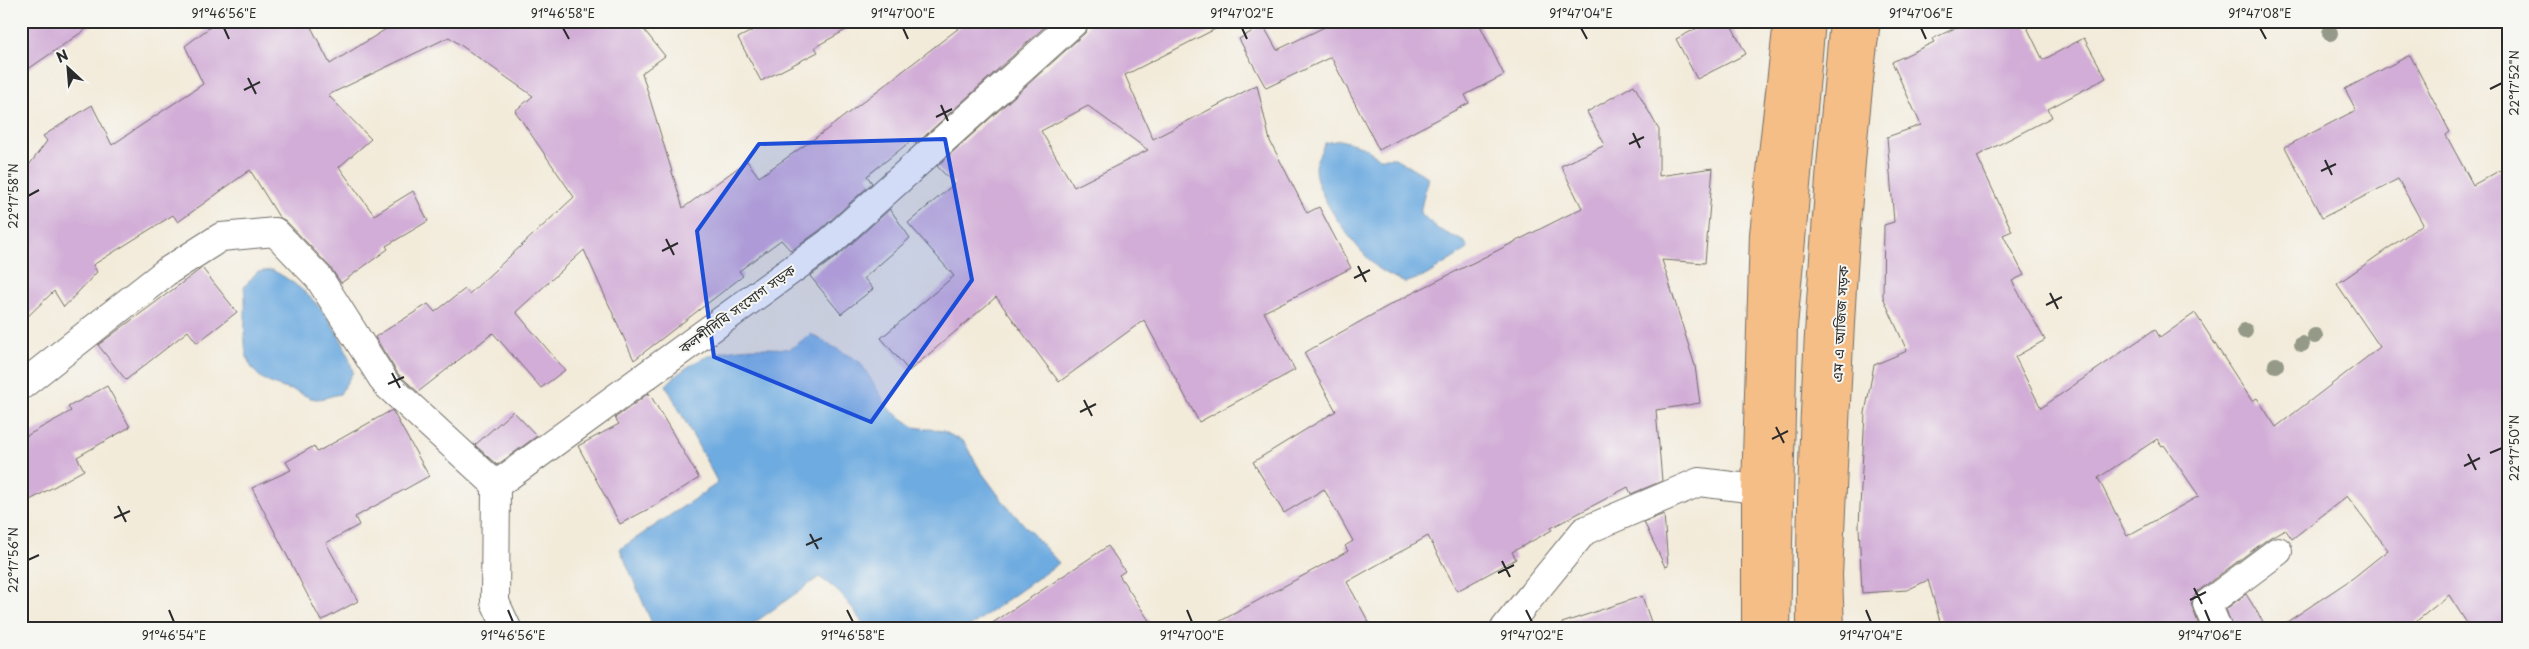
<svg xmlns="http://www.w3.org/2000/svg" width="2529" height="649" font-family="'Playpen Sans','Noto Sans Bengali',sans-serif">
	<style>
		.water { fill: #6eabe0; stroke: #4c6b86 }
		.building { fill: #d2add7; fill-rule: evenodd }
		.lines { fill: none; stroke-linecap: round; stroke-linejoin: round }
		.street-casing { stroke: #716e68; stroke-width: 30 }
		.primary-casing { stroke: #716e68; stroke-width: 30 }
		.highway-casing { stroke: #716e68; stroke-width: 30 }
		.street { stroke: #fff; stroke-width: 28 }
		.primary { stroke: #f6be87; stroke-width: 28 }
		.highway { stroke: #f6be87; stroke-width: 28 }
		.tree { fill: #959a88 }
		.marked { fill: #1d4ed8; fill-opacity: 0.2; stroke: #1d4ed8; stroke-width: 4; stroke-linejoin: round }
		.ticks { fill: none; stroke: #2b2b2b; stroke-width: 2 }
		.labels { text-anchor: middle; dominant-baseline: central; stroke-width: 4; stroke-linejoin: round; paint-order: stroke }
		.street-label { font-size: 14px; fill: #2b2b2b; stroke: #f6f6f2 }
		.neatline { fill: none; stroke: #2b2b2b; stroke-width: 2 }
		.ticks-label { font-size: 12px; text-anchor: middle; fill: #2b2b2b }
	</style>
	<rect width="100%" height="100%" fill="#f6f6f2"/>
	<filter id="ink" filterUnits="userSpaceOnUse"><feTurbulence type="fractalNoise" baseFrequency=".02" numOctaves="2"/><feDisplacementMap in="SourceGraphic" scale="10" xChannelSelector="R" yChannelSelector="G"/><feConvolveMatrix kernelMatrix="1 2 1 2 8 2 1 2 1" color-interpolation-filters="sRGB"/></filter>
	<filter id="wash" filterUnits="userSpaceOnUse"><feTurbulence type="fractalNoise" baseFrequency=".0096" numOctaves="4" result="noise"/><feDisplacementMap in="SourceGraphic" scale="20" xChannelSelector="R" yChannelSelector="G"/><feGaussianBlur stdDeviation="1.12" result="paint"/><feColorMatrix in="noise" values="0 0 0 0 0 0 0 0 0 0 0 0 0 0 0 0 0 1.4 0 .05"/><feComposite in="paint" operator="in"/></filter>
	<g filter="url(#wash)">
		<rect width="100%" height="100%" fill="#f3ebda"/>
		<path class="water" d="M1340,140L1362,146L1380,158H1395L1428,177L1420,213L1438,229L1465,242L1468,249L1427,275L1405,283C1396,278 1386,274 1378,268C1357,250 1315,196 1315,168C1315,161 1322,150 1325,143Z
			M272,270C312,290 342,328 353,372L340,394C333,395 324,399 317,399C309,399 300,392 292,390C227,376 250,336 244,287L257,272Z
			M811,334L860,362L890,410L914,427L943,431L964,442L980,470L1005,504L1059,563L968,628H865C853,607 840,590 819,577L747,628H654L620,549L718,483L666,385C704,347 739,346 790,349Z"/>
		<g id="blocks">
			<path class="building" d="M21,21H98L21,74Z
				M218,21H308L330,64L399,21H637L665,56L642,73L683,208L747,161L759,177L821,134L968,21H1051L916,144L912,140L867,176L872,183L820,230L791,251L781,240L739,271L743,276L634,360L584,250L516,312L565,370L541,388L493,333L418,392L398,374L375,337L428,304L435,312L465,289L469,294L574,197L515,111L533,96L449,37L328,95L371,139L339,167L374,215L413,191L428,221L386,246L388,249L341,283L330,267L286,221L279,217L250,170L178,222L173,215L93,265L97,272L64,307L54,291L21,323V176L47,141L43,136L92,105L112,145L203,84L185,46Z
				M771,21H862L815,47L818,52L761,81L738,38Z
				M1090,21H1231L1125,75L1153,139L1257,85L1270,141L1307,213L1319,207L1351,268L1264,312L1295,370L1199,422L1144,320L1059,382L996,297L909,371L881,338L954,276L908,223L954,184L937,166L1085,33ZM1088,106L1148,150L1074,187L1041,131Z
				M1337,21H1478L1504,75L1465,95L1469,103L1379,150L1331,57L1266,88L1239,39L1263,25L1277,50Z
				M1711,21H1729L1746,54L1697,79L1676,39Z
				M1970,21H2024L2043,60L2084,38L2106,78L2048,109L2052,117L1977,156L2012,231L2003,235L2024,275L2012,281L2045,340L2015,357L2041,408L2155,329L2160,338L2195,313L2252,401L2257,398L2276,427L2380,347L2337,284L2423,224L2398,179L2322,218L2285,147L2356,110L2345,89L2410,55L2450,132L2446,135L2473,185L2508,166V628H2470L2449,595L2408,628H2278L2353,578L2388,550L2347,496L2292,539L2285,529L2269,538L2198,591L2191,604L2200,628H1942L1928,580L1907,590L1862,593L1859,526L1865,413L1874,365L1907,351L1883,297L1884,225L1894,222L1887,137L1921,125L1892,62L1934,42L1932,39ZM2157,439L2162,446L2164,445L2199,496L2127,536L2098,478Z
				M1634,85L1659,130V176L1713,168L1705,263L1662,260L1695,366L1700,403L1656,410L1662,481L1631,494L1628,487L1551,528L1552,530L1512,552L1516,559L1457,591L1428,536L1347,582L1372,628H1208L1348,551L1345,546L1353,541L1324,489L1284,513L1253,462L1336,411L1304,353L1397,301L1582,208L1561,166L1605,145L1587,112Z
				M890,209L910,238L864,278L873,289L841,314L810,276L840,254Z
				M202,268L237,312L197,343L188,331L126,380L98,345Z
				M107,386L130,427L77,457L84,470L21,505V439L71,411L68,407Z
				M649,393L699,478L654,506L620,524L578,446L619,424L615,418Z
				M392,410L429,476L355,517L359,525L326,543L358,601L321,621L252,488L291,470L286,462L314,446L317,452Z
				M513,411L537,436L497,465L475,445Z
				M1664,514L1668,566L1665,567L1644,522Z
				M1108,546L1125,571L1119,575L1154,628H985Z
				M2246,594L2267,628H2232L2226,609Z
				M1642,596L1651,622L1634,628H1562V623Z"/>
		</g>
	</g>
	<g filter="url(#ink)">
		<use href="#blocks" fill-opacity="0" stroke="#716e68" stroke-width="1"/>
		<g class="lines">
			<defs>
				<path id="street" d="M21,386L166,272L221,237L275,232L319,278L386,384L496,485
					M507,628L495,602L496,485L830,242L1075,21
					M1505,628L1584,531L1699,482L1756,489
					M2217,628L2207,604L2278,551"/>
				<path id="primary" d="M1756,628V489L1764,234L1788,21
					M1830,628L1828,575C1837,390 1842,205 1866,21"/>
				<path id="highway" d="M1776,628L1783,327L1811,21
					M1811,628C1809,425 1825,223 1844,21"/>
			</defs>
			<use href="#street" class="street-casing"/>
			<use href="#primary" class="primary-casing"/>
			<use href="#highway" class="highway-casing"/>
			<use href="#street" class="street"/>
			<use href="#primary" class="primary"/>
			<use href="#highway" class="highway"/>
		</g>
		<g class="tree">
			<circle cx="2330" cy="33" r="8"/>
			<circle cx="2245" cy="331" r="8"/>
			<circle cx="2315" cy="336" r="8"/>
			<circle cx="2302" cy="344" r="8"/>
			<circle cx="2276" cy="365" r="8"/>
		</g>
	</g>
	<path class="marked" d="M945,139L972,280L871,422L714,357L697,231L759,144Z"/>
	<path class="ticks" d="M224,28L229,39M563,28L569,39M903,28L908,39M1242,28L1247,39M1581,28L1587,39M1921,28L1926,39M2260,28L2266,39M248,78L256,94M2490,89L2502,83M244,90L260,82M941,105L948,121M936,117L952,109M1633,133L1640,148M1629,144L1644,137M2325,160L2332,175M2321,171L2336,164M28,196L39,190M666,239L674,255M662,251L678,243M1358,266L1366,282M1354,278L1370,270M2050,293L2058,309M2046,305L2062,297M392,373L400,388M388,384L404,377M1084,400L1092,416M1080,412L1096,404M1776,427L1784,443M1772,439L1788,431M2490,453L2502,448M2468,454L2476,470M2464,466L2480,458M118,506L126,522M114,518L130,511M810,534L818,549M806,545L822,538M28,560L39,555M1502,561L1510,577M1498,573L1514,565M2194,588L2202,604M2190,600L2206,592M169,610L174,622M508,610L513,622M847,610L853,622M1187,610L1192,622M1526,610L1532,622M1866,610L1871,622M2205,610L2210,622"/>
	<g class="labels">
		<g class="street-label">
			<text transform="translate(737 309) rotate(-36)">কলশীদিঘি সংযোগ সড়ক</text>
			<text transform="translate(1840 324) rotate(-87)">এম এ আজিজ সড়ক</text>
		</g>
	</g>
	<rect width="2529" height="649" fill="none" stroke="#f6f6f2" stroke-width="55"/>
	<g transform="translate(68 68) rotate(334)" stroke="#f6f6f2" stroke-width="4" paint-order="stroke">
	<path d="M0-4L9 19L0 12L-9 19Z" fill="#2b2b2b"/>
	<text y="-8" font-size="14" font-weight="bold" text-anchor="middle" fill="#2b2b2b">N</text>
	</g>
	<rect x="28" y="28" width="2474" height="594" class="neatline"/>
	<g class="ticks-label">
		<text x="224" y="18">91°46'56"E</text>
		<text x="563" y="18">91°46'58"E</text>
		<text x="903" y="18">91°47'00"E</text>
		<text x="1242" y="18">91°47'02"E</text>
		<text x="1581" y="18">91°47'04"E</text>
		<text x="1921" y="18">91°47'06"E</text>
		<text x="2260" y="18">91°47'08"E</text>
		<text transform="translate(2515 83) rotate(-90)" y="4">22°17'52"N</text>
		<text transform="translate(14 196) rotate(-90)" y="4">22°17'58"N</text>
		<text transform="translate(2515 448) rotate(-90)" y="4">22°17'50"N</text>
		<text transform="translate(14 560) rotate(-90)" y="4">22°17'56"N</text>
		<text x="174" y="640">91°46'54"E</text>
		<text x="513" y="640">91°46'56"E</text>
		<text x="853" y="640">91°46'58"E</text>
		<text x="1192" y="640">91°47'00"E</text>
		<text x="1532" y="640">91°47'02"E</text>
		<text x="1871" y="640">91°47'04"E</text>
		<text x="2210" y="640">91°47'06"E</text>
	</g>
</svg>
